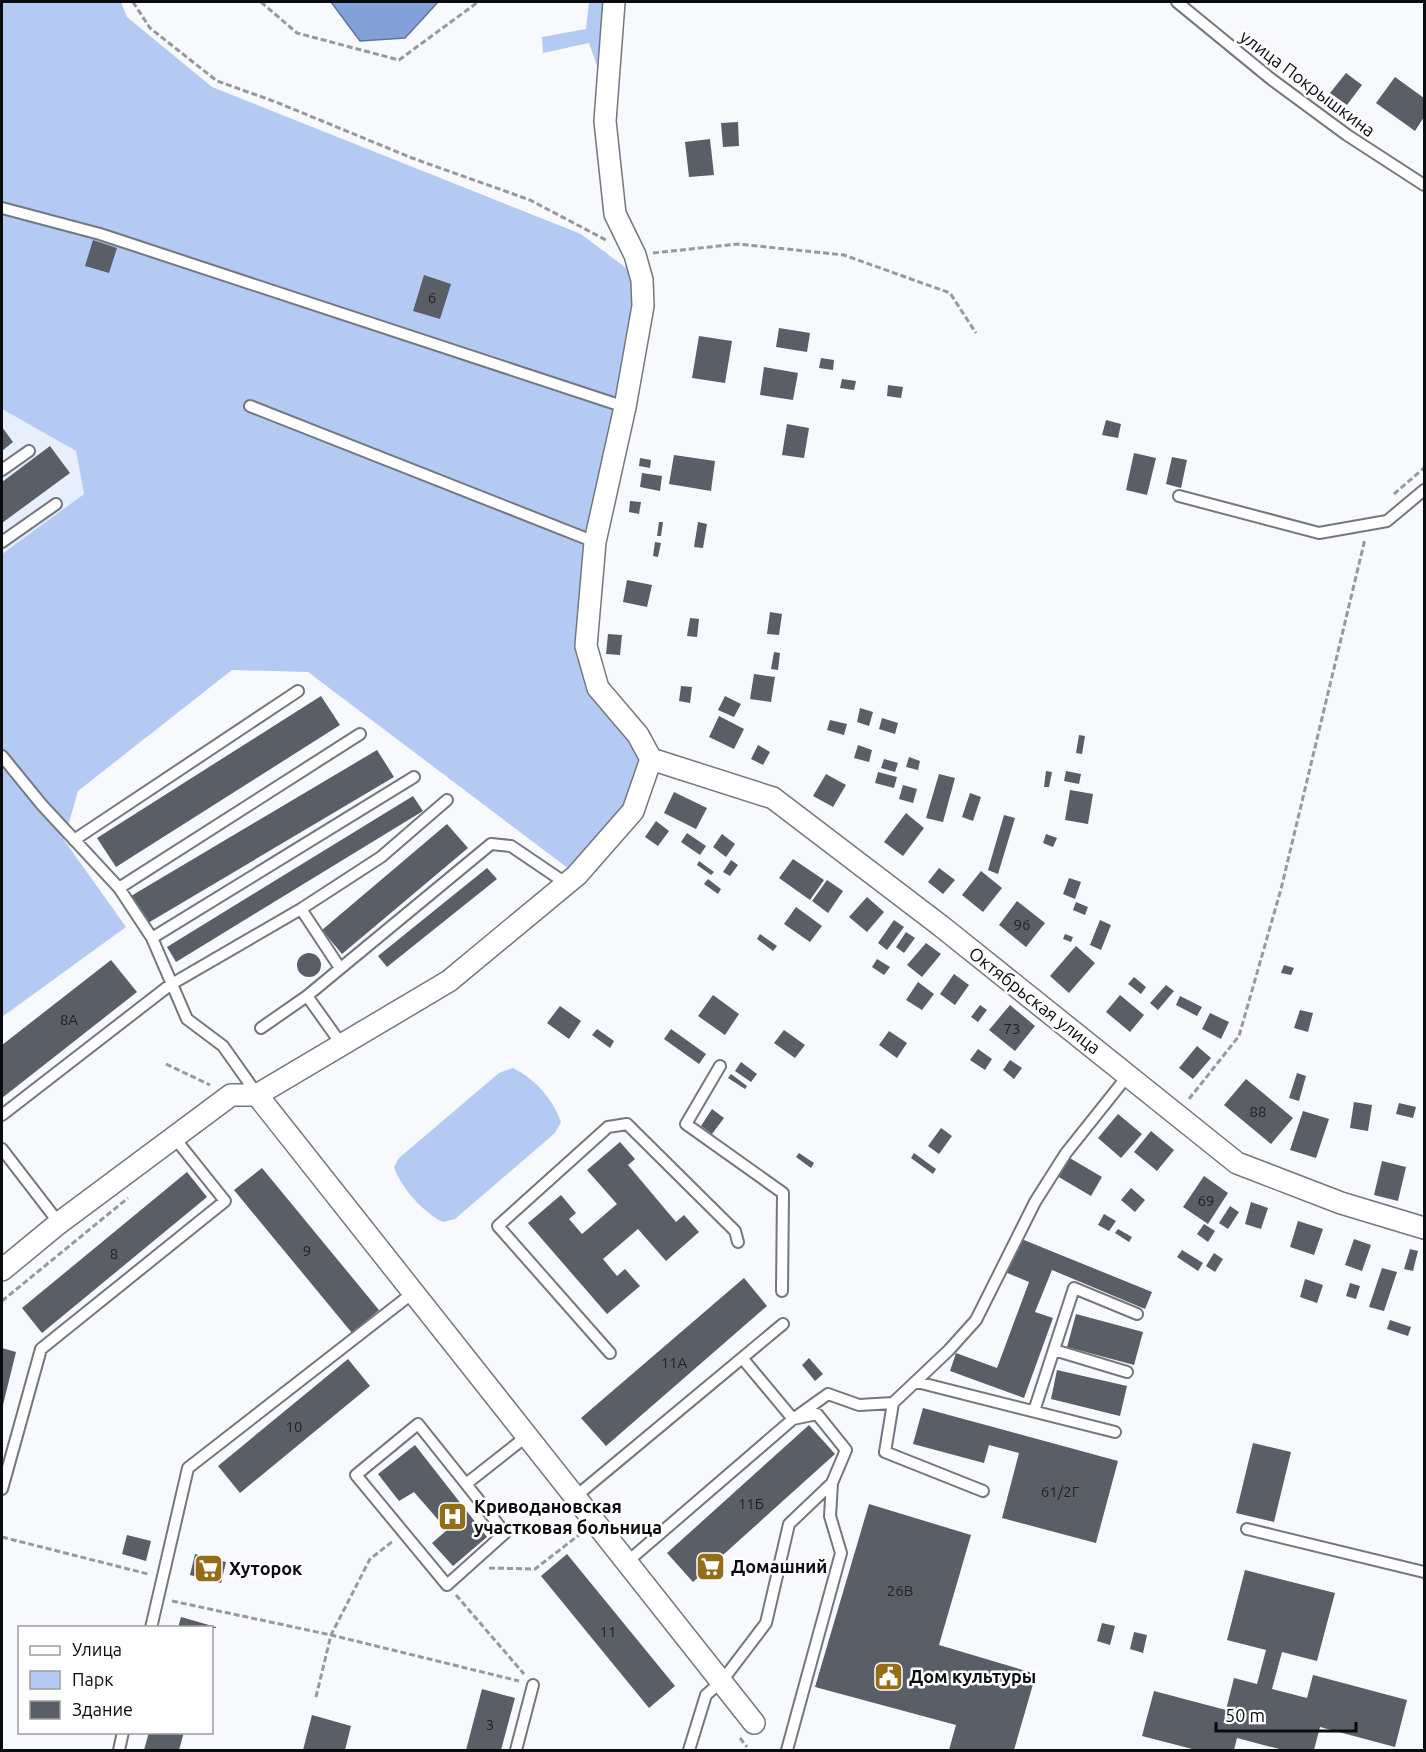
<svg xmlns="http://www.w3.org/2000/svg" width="1426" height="1752" font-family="Ubuntu,sans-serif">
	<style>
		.built { fill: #e7effd }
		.green { fill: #b4caf3 }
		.water { fill: #82a1d9; stroke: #5e749c; stroke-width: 1.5 }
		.building { fill: #595e67 }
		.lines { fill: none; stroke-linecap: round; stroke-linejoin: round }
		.service-casing { stroke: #727780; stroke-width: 14 }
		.minor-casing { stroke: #727780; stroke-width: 24 }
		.path { stroke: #98999d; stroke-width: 3; stroke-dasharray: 6 3; stroke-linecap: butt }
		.service { stroke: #fff; stroke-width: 10 }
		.minor { stroke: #fff; stroke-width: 21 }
		.labels { text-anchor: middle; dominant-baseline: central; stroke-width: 5; stroke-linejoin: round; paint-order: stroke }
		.number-label { font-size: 15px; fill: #1e2025 }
		.street-label { font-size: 18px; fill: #0a0b0f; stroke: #fff }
		.poi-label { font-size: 18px; font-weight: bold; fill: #0a0b0f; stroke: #fff; text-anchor: start }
	</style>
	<rect width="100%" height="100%" fill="#f7f9fd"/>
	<path class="built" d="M2,409L76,451L84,494L2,554Z"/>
	<path class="green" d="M2,2H121L127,17L212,87L581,234L642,280L586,646L651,759L633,811L577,875L308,672L232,670L78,791L64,840L126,927L2,1017V554L84,494L76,451L2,409Z
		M589,2H605L601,77L589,43L543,53L542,37L586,29Z
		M513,1068C535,1079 553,1099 561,1122L555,1133L455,1219L443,1222C424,1213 401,1188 394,1167L399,1158L499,1073Z"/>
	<path class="water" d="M331,2H438L405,38L360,41Z"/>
	<path class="building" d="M1346,73L1362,85L1347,105L1330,93Z
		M1395,77L1424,98V117L1415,131L1376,103Z
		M738,122L739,146L723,147L721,123Z
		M710,139L714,175L689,177L685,142Z
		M93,240L117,248L109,273L85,266Z
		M424,275L451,284L440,319L413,311Z
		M779,328L810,333L807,352L776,347Z
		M699,336L732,341L725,383L692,378Z
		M821,358L834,360L833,370L819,368Z
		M764,367L798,373L793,400L760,395Z
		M842,379L856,381L854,390L840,388Z
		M888,385L903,387L901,398L887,396Z
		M1106,420L1121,424L1118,438L1102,435Z
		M787,424L809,428L804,458L782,455Z
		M2,427L13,442L2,451Z
		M50,446L70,473L2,523V482Z
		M1134,453L1156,458L1147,495L1126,490Z
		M674,455L715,461L711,491L669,484Z
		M1172,457L1187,460L1181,488L1166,484Z
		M640,458L651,460L650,468L639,466Z
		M642,473L662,476L660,491L640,487Z
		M630,501L641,502L639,514L629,512Z
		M659,522H663L661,536H657Z
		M698,522L707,524L703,548L694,547Z
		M655,542L661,543L658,557L653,556Z
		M627,580L652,585L647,607L623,602Z
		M770,612L782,614L779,635L767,634Z
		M690,618L699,619L697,637L687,636Z
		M608,634L622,635L620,655L606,654Z
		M774,652L780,653L778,670L771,669Z
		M754,674L775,677L771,702L750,699Z
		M681,686L692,687L690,703L679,701Z
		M321,696L340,725L116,867L97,838Z
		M725,696L741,704L734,717L718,710Z
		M860,708L873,712L869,726L857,722Z
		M719,716L744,729L734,749L709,737Z
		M882,718L898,723L895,734L879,729Z
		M830,720L847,724L844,735L827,730Z
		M1079,735L1085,736L1082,754L1076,753Z
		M758,745L770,752L763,765L751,759Z
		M858,745L872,750L869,762L854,758Z
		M377,750L394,777L148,923L131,896Z
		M909,757L920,761L918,770L906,767Z
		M884,759L898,763L895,772L881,768Z
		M1046,771L1052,772L1049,787H1044Z
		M1066,771L1081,774L1079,784L1064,781Z
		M878,772L897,777L894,788L875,783Z
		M826,774L846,785L833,807L813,796Z
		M939,774L955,778L943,822L926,818Z
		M903,785L917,789L913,803L899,799Z
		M1070,790L1093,794L1088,824L1065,820Z
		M674,792L707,808L696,829L664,813Z
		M970,793L981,797L973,821L962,817Z
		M413,796L423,811L176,962L167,947Z
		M906,813L924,828L903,856L884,842Z
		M1004,815L1015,818L998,874L988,870Z
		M656,821L669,831L658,846L645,837Z
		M447,824L468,848L342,954L322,930Z
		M687,833L706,846L700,855L681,842Z
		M722,834L735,844L726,857L713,847Z
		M1046,834L1057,838L1053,847L1043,843Z
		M793,859L824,880L810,900L779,878Z
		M731,860L738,865L730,876L723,872Z
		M699,861L714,872L711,875L697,865Z
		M487,868L497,879L387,967L378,956Z
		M939,868L955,880L943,894L928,882Z
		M981,871L1002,888L983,912L962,895Z
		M1069,878L1081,882L1075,899L1063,894Z
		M708,879L721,889L718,894L704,884Z
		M827,880L843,891L828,913L812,901Z
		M867,897L884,912L867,932L849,917Z
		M1017,901L1045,923L1026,947L999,925Z
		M1076,902L1088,907L1085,915L1073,910Z
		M796,907L822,926L810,942L784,924Z
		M894,920L904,927L887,950L878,943Z
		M1100,920L1111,925L1101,950L1090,945Z
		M906,932L915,938L904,953L896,947Z
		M760,934L777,946L773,951L757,939Z
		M1065,934L1073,937L1071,942L1063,939Z
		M926,943L941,954L922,977L907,965Z
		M1076,946L1095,963L1069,993L1050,976Z
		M297 965a12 12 0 1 1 24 0a12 12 0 1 1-24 0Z
		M877,959L890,967L884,975L872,967Z
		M111,960L137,992L2,1098V1045Z
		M1284,965L1294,968L1291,975L1281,973Z
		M954,974L969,985L955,1005L940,994Z
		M1134,977L1146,987L1141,994L1128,984Z
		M918,982L934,994L922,1010L906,1000Z
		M1166,985L1174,991L1158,1010L1150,1003Z
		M713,995L739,1014L725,1035L698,1016Z
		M1120,995L1144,1015L1130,1032L1106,1012Z
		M1180,996L1202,1007L1197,1016L1176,1005Z
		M980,1005L987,1010L978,1022L971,1017Z
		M1010,1005L1035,1026L1015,1051L989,1030Z
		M560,1006L581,1021L569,1039L547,1023Z
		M1300,1010L1313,1013L1308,1032L1294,1028Z
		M1210,1013L1229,1022L1221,1039L1202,1029Z
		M597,1029L614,1041L610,1048L592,1035Z
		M671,1029L706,1054L699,1064L664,1039Z
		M784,1030L805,1045L795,1058L774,1043Z
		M889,1031L907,1043L897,1058L879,1045Z
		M1197,1046L1211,1058L1193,1079L1179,1068Z
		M978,1049L992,1059L985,1070L970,1060Z
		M1010,1060L1022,1068L1014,1079L1003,1070Z
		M741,1062L757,1074L751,1082L735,1071Z
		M1297,1073L1306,1076L1299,1101L1289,1098Z
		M731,1074L747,1086L745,1089L728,1078Z
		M1246,1079L1293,1118L1271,1144L1224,1105Z
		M1354,1102L1372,1105L1368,1131L1350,1128Z
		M1399,1103L1416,1107L1413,1118L1396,1114Z
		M712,1109L724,1118L712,1134L701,1126Z
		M1303,1111L1329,1119L1316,1158L1290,1150Z
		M1118,1114L1142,1134L1121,1158L1098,1138Z
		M941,1128L952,1136L939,1154L928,1146Z
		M1151,1131L1174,1150L1157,1171L1134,1152Z
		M620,1142L635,1159L628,1165L676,1222L684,1215L699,1232L666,1261L638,1229L603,1259L617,1276L625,1269L640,1286L607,1314L528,1223L561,1195L576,1213L569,1219L582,1234L617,1204L587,1170Z
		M799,1153L814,1163L811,1168L796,1157Z
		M914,1153L936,1169L933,1174L911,1158Z
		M1068,1157L1102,1177L1091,1196L1057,1176Z
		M1382,1161L1406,1167L1398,1201L1374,1195Z
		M262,1168L379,1310L352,1333L234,1190Z
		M187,1172L207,1197L42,1333L22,1308Z
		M1204,1176L1228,1193L1208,1224L1183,1207Z
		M1131,1188L1145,1200L1135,1212L1121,1200Z
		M1251,1202L1268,1208L1261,1229L1245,1224Z
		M1230,1206L1239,1212L1228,1229L1219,1223Z
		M1104,1214L1116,1221L1109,1231L1098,1225Z
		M1298,1221L1323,1229L1314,1255L1290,1247Z
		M1204,1224L1215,1231L1208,1242L1197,1234Z
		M1118,1229L1132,1237L1129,1242L1115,1233Z
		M1019,1238L1152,1292L1145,1309L1052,1270L1035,1312L1053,1318L1024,1398L950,1371L956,1353L997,1368L1029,1282L1005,1272Z
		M1354,1239L1371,1245L1362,1271L1345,1265Z
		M1410,1249L1418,1251L1413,1271L1404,1269Z
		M1182,1250L1203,1263L1198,1271L1177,1257Z
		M1214,1253L1223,1259L1215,1272L1206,1266Z
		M1382,1268L1397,1272L1384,1311L1369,1307Z
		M744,1278L767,1306L606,1446L581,1418Z
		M1305,1279L1323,1285L1317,1303L1300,1297Z
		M1350,1283L1360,1286L1356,1299L1346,1296Z
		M1076,1314L1143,1332L1134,1365L1067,1347Z
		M1390,1320L1411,1327L1408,1336L1387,1329Z
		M2,1348L16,1352L2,1409Z
		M809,1358L823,1374L815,1381L802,1365Z
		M348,1359L370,1386L240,1493L218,1466Z
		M1057,1370L1127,1386L1120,1416L1051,1399Z
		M923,1408L1118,1461L1096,1543L1002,1518L1019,1453L989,1445L984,1463L913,1444Z
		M809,1425L835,1454L693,1582L667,1553Z
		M1253,1443L1291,1452L1274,1522L1236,1513Z
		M415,1445L487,1537L453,1566L432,1543L447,1530L414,1492L399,1501L378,1474Z
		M869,1504L971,1535L939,1645L1036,1674L1014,1750H949L956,1725L815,1687Z
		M127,1535L151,1541L146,1561L122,1554Z
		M195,1554L226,1562L221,1583L190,1575Z
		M567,1554L675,1686L649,1708L541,1576Z
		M1245,1570L1335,1593L1317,1661L1282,1652L1272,1689L1307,1698L1313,1675L1407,1700L1395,1747L1320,1727L1314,1750H1283L1237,1738L1234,1750H1196L1142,1736L1154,1691L1226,1710L1234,1678L1257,1684L1266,1650L1227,1640Z
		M181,1617L216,1627V1628H178Z
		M1102,1623L1115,1626L1110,1645L1097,1641Z
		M1134,1632L1147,1635L1143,1653L1130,1649Z
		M482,1689L515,1698L501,1750H466Z
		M312,1715L351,1726L345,1750H303Z
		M149,1732H184L179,1750H144Z"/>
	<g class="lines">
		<defs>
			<path id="service" d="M1177,2L1271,79L1347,135L1424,185
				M2,208L100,234L625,407
				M250,406L595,542
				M2,470L29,451
				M1179,496L1319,533L1387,521L1424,490
				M2,542L56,504
				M2,756L42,805L119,888L152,938L187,1019L223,1046L257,1094
				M74,840L298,691
				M119,888L360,734
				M301,909L340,968
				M152,938L414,777
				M307,996L342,1045
				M261,1028L307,996L491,844L511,846L567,884
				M720,1066L686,1124L783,1193L782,1291
				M2,1115L170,985L301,909L381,857L447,800
				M2,1149L59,1223
				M1054,1350L1127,1372
				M610,1353L498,1226L608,1127L627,1124L735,1231L738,1242
				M743,1359L793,1419L828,1394L859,1405L893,1403L949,1350L976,1320L1035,1202L1066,1153L1129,1074
				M917,1382L1115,1432
				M893,1403L885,1452L983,1491
				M1034,1411L1074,1288L1137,1314
				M466,1484L505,1533L447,1585L356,1475L418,1424L466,1484L527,1436
				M2,1489L41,1349L225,1201L173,1136
				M575,1497L783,1324
				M1247,1529L1424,1572
				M627,1562L793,1419L817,1414L846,1450L832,1483L789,1524L766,1623L722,1681L706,1695L689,1750
				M151,1628L188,1468L414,1292
				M119,1750L123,1732
				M516,1750L533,1685
				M787,1750L841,1553L830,1516L832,1483"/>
			<path id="minor" d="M651,759L773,798L941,926L1237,1163L1341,1203L1424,1228
				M257,1095L754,1723
				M2,1270L59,1223L231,1095H257L449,981L577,875L633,811L651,759L638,735L598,688L586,646L595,542L625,407L643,306L642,280L635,255L615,214L605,121L614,2"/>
		</defs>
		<use href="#service" class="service-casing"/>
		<use href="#minor" class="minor-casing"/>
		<path class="path" d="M133,2L150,28L217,81L276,102L412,158L530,200L606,240
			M261,2L297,33L399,60L478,2
			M653,253L738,244L844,255L950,293L976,333
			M1394,494L1424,468
			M166,1064L210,1085
			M1189,1099L1239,1036L1281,889L1365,539
			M2,1301L128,1198
			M2,1537L148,1574
			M489,1568L535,1569L579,1535
			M456,1595L524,1674
			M172,1601L331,1635L519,1681
			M316,1697L331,1635L370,1559L393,1541
			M740,1738L747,1747"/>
		<use href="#service" class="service"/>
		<use href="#minor" class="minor"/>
	</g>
	<defs>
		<symbol id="hospital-square" viewBox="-11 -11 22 22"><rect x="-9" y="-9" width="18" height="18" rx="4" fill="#946d16" stroke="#fff"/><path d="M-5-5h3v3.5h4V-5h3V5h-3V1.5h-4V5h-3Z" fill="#fff"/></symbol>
		<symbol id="supermarket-square" viewBox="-11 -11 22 22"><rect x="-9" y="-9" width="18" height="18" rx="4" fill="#946d16" stroke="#fff"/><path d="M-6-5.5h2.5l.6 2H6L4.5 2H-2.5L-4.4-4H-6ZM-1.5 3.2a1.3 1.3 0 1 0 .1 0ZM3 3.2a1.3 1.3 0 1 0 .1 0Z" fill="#fff"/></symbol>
		<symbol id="civic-square" viewBox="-11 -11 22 22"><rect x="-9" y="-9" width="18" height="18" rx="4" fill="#946d16" stroke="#fff"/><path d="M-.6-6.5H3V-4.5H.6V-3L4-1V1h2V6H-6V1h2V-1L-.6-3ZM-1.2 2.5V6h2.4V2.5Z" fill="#fff"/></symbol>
	</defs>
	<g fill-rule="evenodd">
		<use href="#hospital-square" x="436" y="1500" width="33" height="33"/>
		<use href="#supermarket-square" x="694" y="1550" width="33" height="33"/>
		<use href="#supermarket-square" x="192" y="1552" width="33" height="33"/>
		<use href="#civic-square" x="872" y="1660" width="33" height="33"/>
	</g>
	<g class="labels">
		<g class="number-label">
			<text x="432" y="297">6</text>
			<text x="1022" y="924">96</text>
			<text x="69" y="1019">8А</text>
			<text x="1012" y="1028">73</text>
			<text x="1258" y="1111">88</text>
			<text x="1206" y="1200">69</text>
			<text x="307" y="1250">9</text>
			<text x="114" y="1253">8</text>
			<text x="674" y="1362">11А</text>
			<text x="294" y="1426">10</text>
			<text x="1060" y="1491">61/2Г</text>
			<text x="751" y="1503">11Б</text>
			<text x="900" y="1590">26В</text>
			<text x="608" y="1631">11</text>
			<text x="490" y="1724">3</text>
		</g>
		<g class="street-label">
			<text transform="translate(1308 83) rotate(37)">улица Покрышкина</text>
			<text transform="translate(1035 1000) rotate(38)">Октябрьская улица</text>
		</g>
		<g class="poi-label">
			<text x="474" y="1506">Криводановская<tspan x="474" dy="21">участковая больница</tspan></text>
			<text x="731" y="1566">Домашний</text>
			<text x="229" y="1568">Хуторок</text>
			<text x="909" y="1676">Дом культуры</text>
		</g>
	</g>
	<rect width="1426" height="1752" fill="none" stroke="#0a0b0f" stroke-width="6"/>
	<rect x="18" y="1626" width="195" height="108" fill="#ffffff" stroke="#9d9d9f" stroke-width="1.5"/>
	<rect x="30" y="1646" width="30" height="9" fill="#ffffff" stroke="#9d9d9f" stroke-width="1.5"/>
	<text x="72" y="1656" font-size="18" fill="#0a0b0f">Улица</text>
	<rect x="30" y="1671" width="30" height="18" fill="#b4caf3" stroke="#9d9d9f" stroke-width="1.5"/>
	<text x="72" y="1686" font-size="18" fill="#0a0b0f">Парк</text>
	<rect x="30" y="1701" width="30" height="18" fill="#595e67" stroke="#9d9d9f" stroke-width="1.5"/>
	<text x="72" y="1716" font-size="18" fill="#0a0b0f">Здание</text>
	<path d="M1216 1722v9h140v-9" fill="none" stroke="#0a0b0f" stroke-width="3"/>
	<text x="1225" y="1722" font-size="18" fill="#0a0b0f" stroke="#ffffff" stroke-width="4.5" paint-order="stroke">50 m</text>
</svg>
